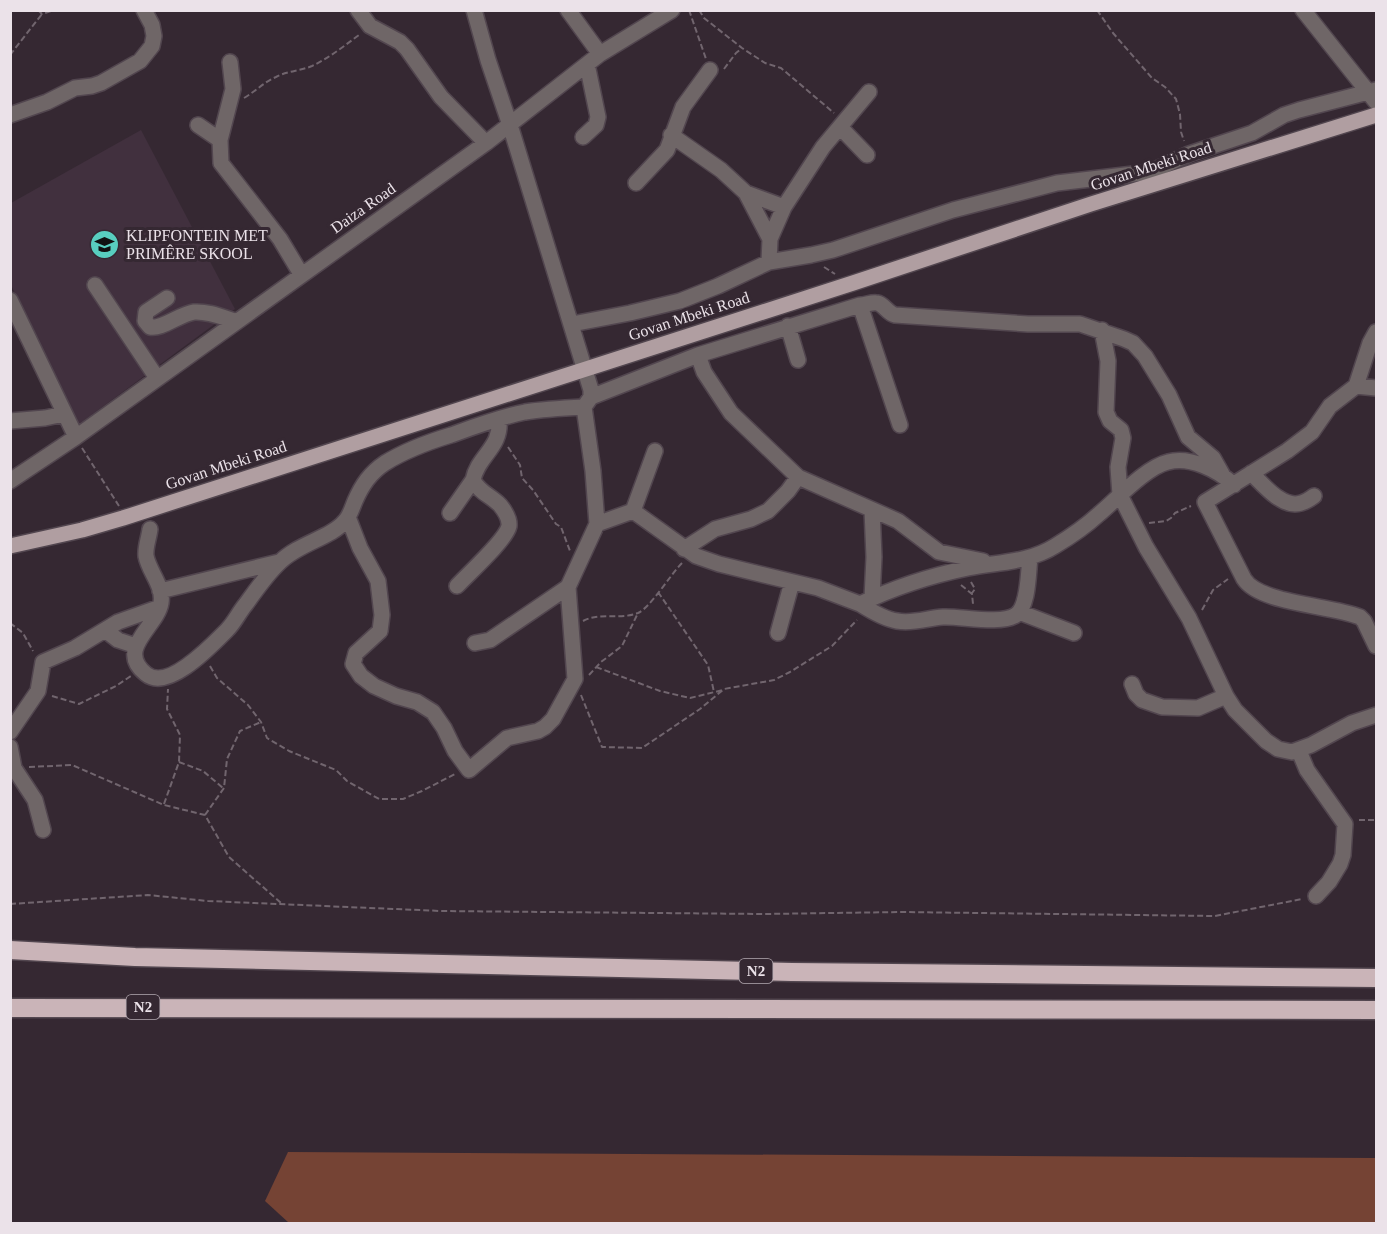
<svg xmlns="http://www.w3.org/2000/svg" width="1387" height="1234" font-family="'Times New Roman',serif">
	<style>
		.built { fill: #41303e }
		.green { fill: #754334 }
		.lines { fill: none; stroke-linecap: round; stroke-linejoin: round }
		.minor-casing { stroke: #52464f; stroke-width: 18 }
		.major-casing { stroke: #52464f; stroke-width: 18 }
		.highway-casing { stroke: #52464f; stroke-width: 21 }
		.path { stroke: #71656e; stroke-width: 2; stroke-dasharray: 6 3; stroke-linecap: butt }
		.minor { stroke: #6f6667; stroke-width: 15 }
		.major { stroke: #b09ea1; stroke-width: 15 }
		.highway { stroke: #cab4b8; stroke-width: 18 }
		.labels { text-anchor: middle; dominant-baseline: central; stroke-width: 6; stroke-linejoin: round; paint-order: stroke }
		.shield { fill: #352832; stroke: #b4aab2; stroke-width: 1.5 }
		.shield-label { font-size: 15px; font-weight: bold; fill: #ebe2e9 }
		.street-label { font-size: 16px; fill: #ebe2e9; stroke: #352832 }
		.poi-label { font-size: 16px; fill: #ebe2e9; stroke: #352832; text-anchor: start }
	</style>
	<rect width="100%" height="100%" fill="#352832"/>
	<path class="built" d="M141,130L235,309L78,425L11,285V203Z"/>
	<path class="green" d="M288,1152L1376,1158V1223H289L265,1201Z"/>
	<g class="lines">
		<defs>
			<path id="minor" d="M358,10L370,26L400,42L407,49L441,97L486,143
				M568,10L600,54
				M1303,10L1376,102
				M230,62L233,89L220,140L221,163L280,239L301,274
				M10,115L47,102L75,88L92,86L101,83L140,61L152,46L154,36L152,25L144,10
				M198,125L220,140
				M840,127L867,155
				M671,135L721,170L746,193L784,207
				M583,137L596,125L598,117L587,64
				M636,183L667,150L683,107L710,70
				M746,193L770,239
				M769,262L770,239L784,207L823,147L869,92
				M95,285L157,378
				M167,298L146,312L145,321L150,327C161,330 180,314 194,312C208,311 222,317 235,321
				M10,300L76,437
				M860,305L900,425
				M572,324L630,313L680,301L718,286L769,262L811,255L833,250L953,210L1057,183L1142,173L1157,169L1189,154L1252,133L1284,115L1299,110L1376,90
				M788,326L798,360
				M1102,330L1108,361L1106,412L1110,421L1121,430L1123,438L1118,467L1120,495L1146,547L1189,618L1226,696L1235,710L1266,741L1278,749L1292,752L1311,745L1352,723L1376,715
				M1376,332L1370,343L1356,386L1330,406L1312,432L1287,451L1205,502L1244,579C1260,604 1331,605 1360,617L1364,621L1376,646
				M698,355L704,372L731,413L798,477L898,521L939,552L983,561
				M1356,386L1376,388
				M591,397L698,355L860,305C865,305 872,302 877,303C884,304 887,313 895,315L1028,324H1080L1124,339L1133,343L1145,356L1169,395L1188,437L1213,458L1222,474
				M10,421L45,418L64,414
				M1251,473C1263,484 1282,509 1301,503C1305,502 1310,499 1314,496
				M10,481L76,437L486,143L600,54L672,10
				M872,510L874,557L872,598
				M633,511L655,451
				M450,513L473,480
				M348,517L360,548L378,581L382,615L380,631L356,653L353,664L361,676L374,686L396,696L417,702L433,712L444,728L455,751L469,770L507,738L538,731L545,727L553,719L575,679L568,587L597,524L593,471L584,407L591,397V390L510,125L488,60L474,10
				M597,524L633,511L696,556L719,564L818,588L860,604C895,587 929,576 968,568C997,562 1028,563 1055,546C1070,537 1086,526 1099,514C1116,500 1146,467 1168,462C1190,456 1218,470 1234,485
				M150,529C149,538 145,547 146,556C149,572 164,586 161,603C157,627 115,649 146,674C168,692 212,645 227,630C235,622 239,612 246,604C256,590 267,574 280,562C299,543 331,538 345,521C350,516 352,508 355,501C362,485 370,473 385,463C406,450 428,442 451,435C476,426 500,417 525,412C544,409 564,408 584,407
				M684,549L715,529L751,519L768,511L788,491L798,477
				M457,586C468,574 506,540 509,526C510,518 504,510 500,505C491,496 479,492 473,480C478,455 502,448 499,419
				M160,591L279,562
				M860,604C871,611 884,619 897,621C914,624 927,618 943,617C961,616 1001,625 1016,615C1029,606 1028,572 1030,558
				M1019,612L1074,633
				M105,630L118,640L136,646
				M778,633L792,582
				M475,643L490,640L568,587
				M1132,684L1136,694L1142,700L1162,707L1198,708L1226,696
				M10,732L38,691L43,662L75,648L118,622L160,607
				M10,747L14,768L35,800L43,830
				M1299,751L1307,770L1345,824L1343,855L1340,864L1329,882L1316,896"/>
			<path id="major" d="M10,546L82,530L123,518L853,283L1091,204L1376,115"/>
			<path id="highway" d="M10,950L135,957L792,972L1376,978
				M10,1008L1376,1010"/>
		</defs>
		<use href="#minor" class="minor-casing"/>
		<use href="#major" class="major-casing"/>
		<use href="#highway" class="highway-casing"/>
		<path class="path" d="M38,10L42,14L54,10
			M689,10L706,59
			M699,10L704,18L742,48L765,63L781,68L834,113
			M1097,10L1113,33L1152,78L1165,87L1176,99L1180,114L1181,132L1184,141
			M10,55L42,14
			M724,69L736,53L741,49
			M244,98C256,91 264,82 276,77C287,71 300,71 312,66C329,58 344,46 359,35
			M824,267L835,274
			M508,447L520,465L522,478L533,490L556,524L561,527L570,551
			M82,448L119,506
			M1149,523L1166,521L1171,518L1175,513L1191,506
			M971,582L975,589L972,593
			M961,585L972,594L973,604
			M658,592L708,665L714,692
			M1202,610L1213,590L1228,579
			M583,621C600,612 620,620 638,613C651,607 670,575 682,563
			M10,623L23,633L33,651
			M210,666L217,678L248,705L261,722L267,738L289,751L336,770L347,781L379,799H403L422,791L455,774
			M596,667L660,691L690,698L723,690
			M589,675L601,662L622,646L638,613
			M581,695L602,747L642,748L700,709L724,689L774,680L790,672L832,646L857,620
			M52,696L79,704L116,686L131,676
			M179,762L203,771L223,788
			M29,767L72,765L164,805L205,815L229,857L281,903
			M164,804L179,762L180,735L167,709L168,689
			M205,815L224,788L227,759L240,731L261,722
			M1359,820H1376
			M10,904L148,895L208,901L441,911L765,914L902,912L1215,916L1302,899"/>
		<use href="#minor" class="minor"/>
		<use href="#major" class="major"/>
		<use href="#highway" class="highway"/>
	</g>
	<defs>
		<symbol id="school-disc" viewBox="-11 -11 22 22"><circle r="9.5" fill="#58cebf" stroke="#352832"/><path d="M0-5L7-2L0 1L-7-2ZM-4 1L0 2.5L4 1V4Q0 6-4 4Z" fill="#111"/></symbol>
	</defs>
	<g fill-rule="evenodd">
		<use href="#school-disc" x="88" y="228" width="33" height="33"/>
	</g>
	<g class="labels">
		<g class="shield">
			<rect x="739.5" y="959" width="33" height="24" rx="4.5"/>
			<rect x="126.5" y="995" width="33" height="24" rx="4.5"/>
		</g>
		<g class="shield-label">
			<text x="756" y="971">N2</text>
			<text x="143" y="1007">N2</text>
		</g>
		<g class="street-label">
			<text transform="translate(1151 166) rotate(-18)">Govan Mbeki Road</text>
			<text transform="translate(363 208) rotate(-35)">Daiza Road</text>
			<text transform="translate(689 316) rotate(-18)">Govan Mbeki Road</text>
			<text transform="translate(226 465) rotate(-18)">Govan Mbeki Road</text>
		</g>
		<g class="poi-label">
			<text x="126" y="235">KLIPFONTEIN MET<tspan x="126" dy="18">PRIMÊRE SKOOL</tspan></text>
		</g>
	</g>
	<rect width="1387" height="1234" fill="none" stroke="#ebe2e9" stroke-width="24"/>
</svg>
